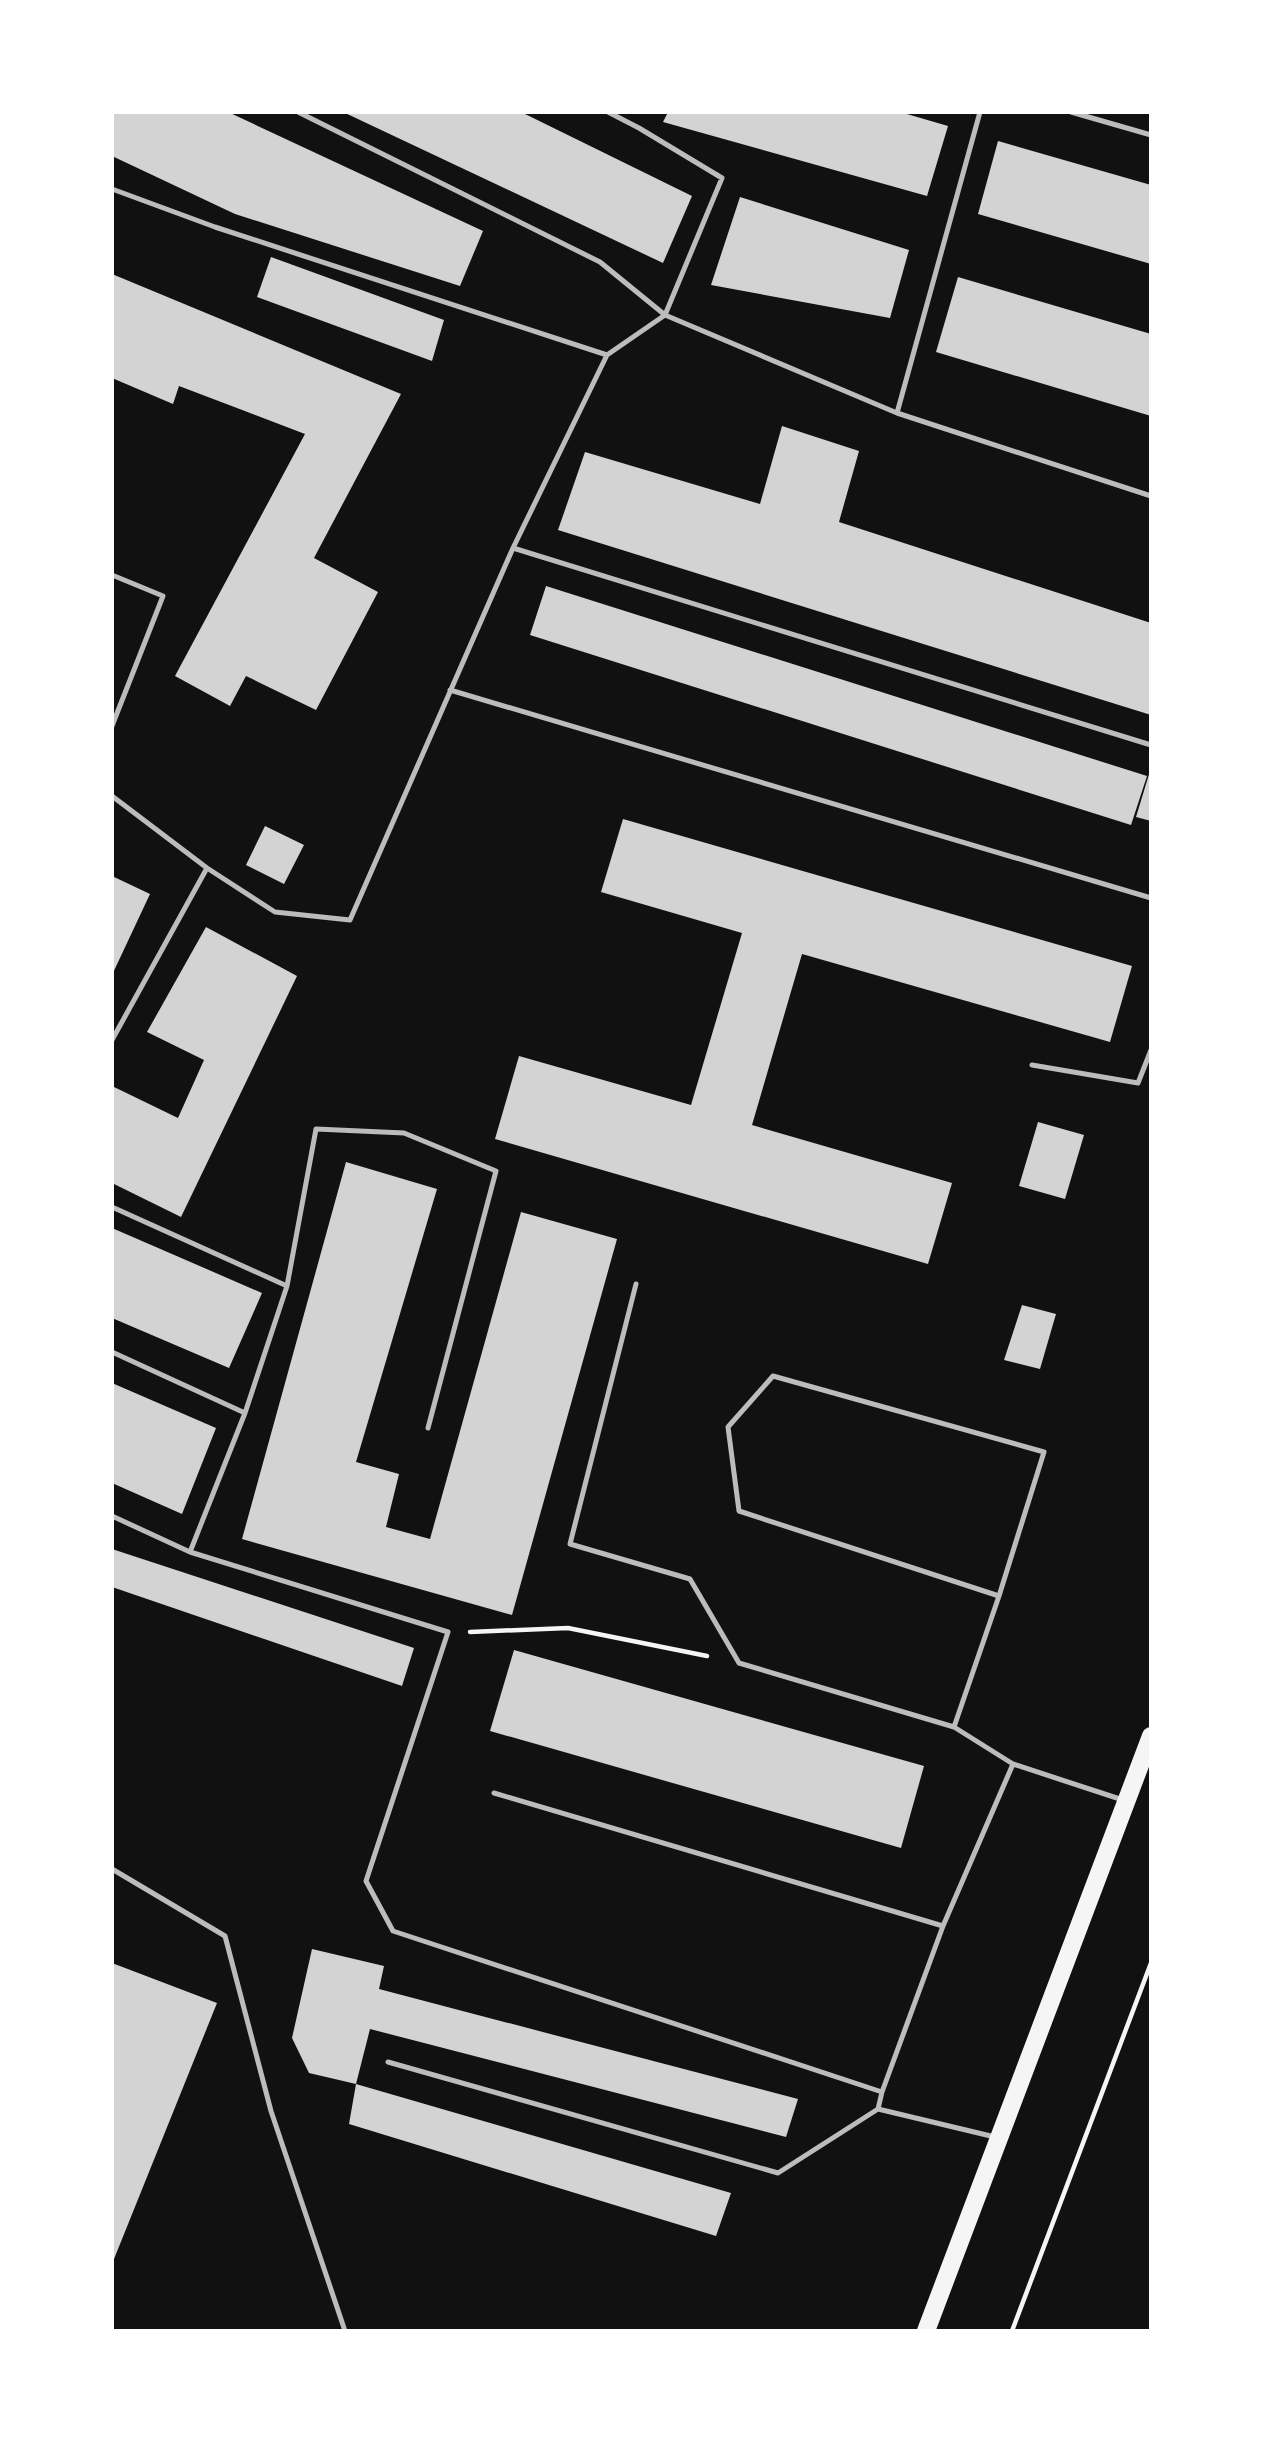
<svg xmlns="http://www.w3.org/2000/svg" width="1263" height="2443" font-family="'Golos Text',sans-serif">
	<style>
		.building { fill: #d3d3d3 }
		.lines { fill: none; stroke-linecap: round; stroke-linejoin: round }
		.path { stroke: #f5f5f5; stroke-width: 4.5 }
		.service { stroke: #bcbcbc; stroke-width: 5 }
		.primary { stroke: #f5f5f5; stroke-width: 18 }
	</style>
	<rect width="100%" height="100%" fill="#111"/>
	<path class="building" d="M112,112H228L483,231L460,286L235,214L112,156Z
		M343,112H521L692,196L663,263Z
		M668,112H900L948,126L927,196L663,122Z
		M998,141L1151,185V264L978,214Z
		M740,197L909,250L890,318L711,285Z
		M271,257L444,320L432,361L257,297Z
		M112,274L401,394L314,558L378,592L316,710L246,676L230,706L175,676L305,434L179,386L173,404L112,378Z
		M958,277L1151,334V416L936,352Z
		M782,426L859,451L839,522L1151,623V715L558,530L585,452L760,504Z
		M546,586L1147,776L1131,825L530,635Z
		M1150,771H1151V821L1136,817Z
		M623,819L1132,966L1110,1042L802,954L752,1125L952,1183L928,1264L495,1139L519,1056L691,1105L742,933L601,892Z
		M265,826L304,845L284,884L246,865Z
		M112,876L150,894L112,975Z
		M206,927L297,976L181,1217L112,1183V1086L178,1118L204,1060L147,1032Z
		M1038,1122L1084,1135L1065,1199L1019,1186Z
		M346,1162L437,1189L356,1462L399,1474L386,1527L430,1539L521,1212L617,1239L512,1615L242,1539Z
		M112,1228L262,1293L229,1368L112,1318Z
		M1022,1305L1056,1314L1040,1369L1004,1360Z
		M112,1383L216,1428L182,1514L112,1483Z
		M112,1549L414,1648L402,1686L112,1587Z
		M514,1650L924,1766L901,1848L490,1731Z
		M312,1949L384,1966L379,1989L798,2099L786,2137L370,2029L356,2084L731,2193L716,2236L349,2124L356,2084L309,2073L292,2038Z
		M112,1963L217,2003L112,2264Z"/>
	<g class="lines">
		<path class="path" d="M470,1632L568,1628L707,1656
			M1012,2331L1151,1963"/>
		<path class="service" d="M298,112L600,262L665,315L722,178L639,128L608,112
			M1071,112L1151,135
			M112,189L215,227L607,355
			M897,413L980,112
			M513,548L1151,745
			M112,575L163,596L112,726
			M450,690L1151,898
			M112,796L207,868L275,912L350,920L513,548L607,355L665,315L897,413L1151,496
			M112,1040L207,868
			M1032,1065L1138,1083L1151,1050
			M112,1207L287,1286
			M636,1284L570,1544L690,1579L739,1663L954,1727L1013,1764L1123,1800
			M112,1352L245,1413
			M428,1428L496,1171L404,1133L316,1129L287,1286L245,1413L190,1552L448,1632L366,1881L393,1931L882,2092L878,2109L995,2137
			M112,1516L190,1552
			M954,1727L999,1596L1044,1452L773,1376L728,1427L739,1511L999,1596
			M494,1793L943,1926L1013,1764
			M112,1869L225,1936L271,2111L345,2331
			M388,2062L778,2173L878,2109
			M882,2092L943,1926"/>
		<path class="primary" d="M926,2331L1151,1736"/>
	</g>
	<rect width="1263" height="2443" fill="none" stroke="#ffffff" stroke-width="228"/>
</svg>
